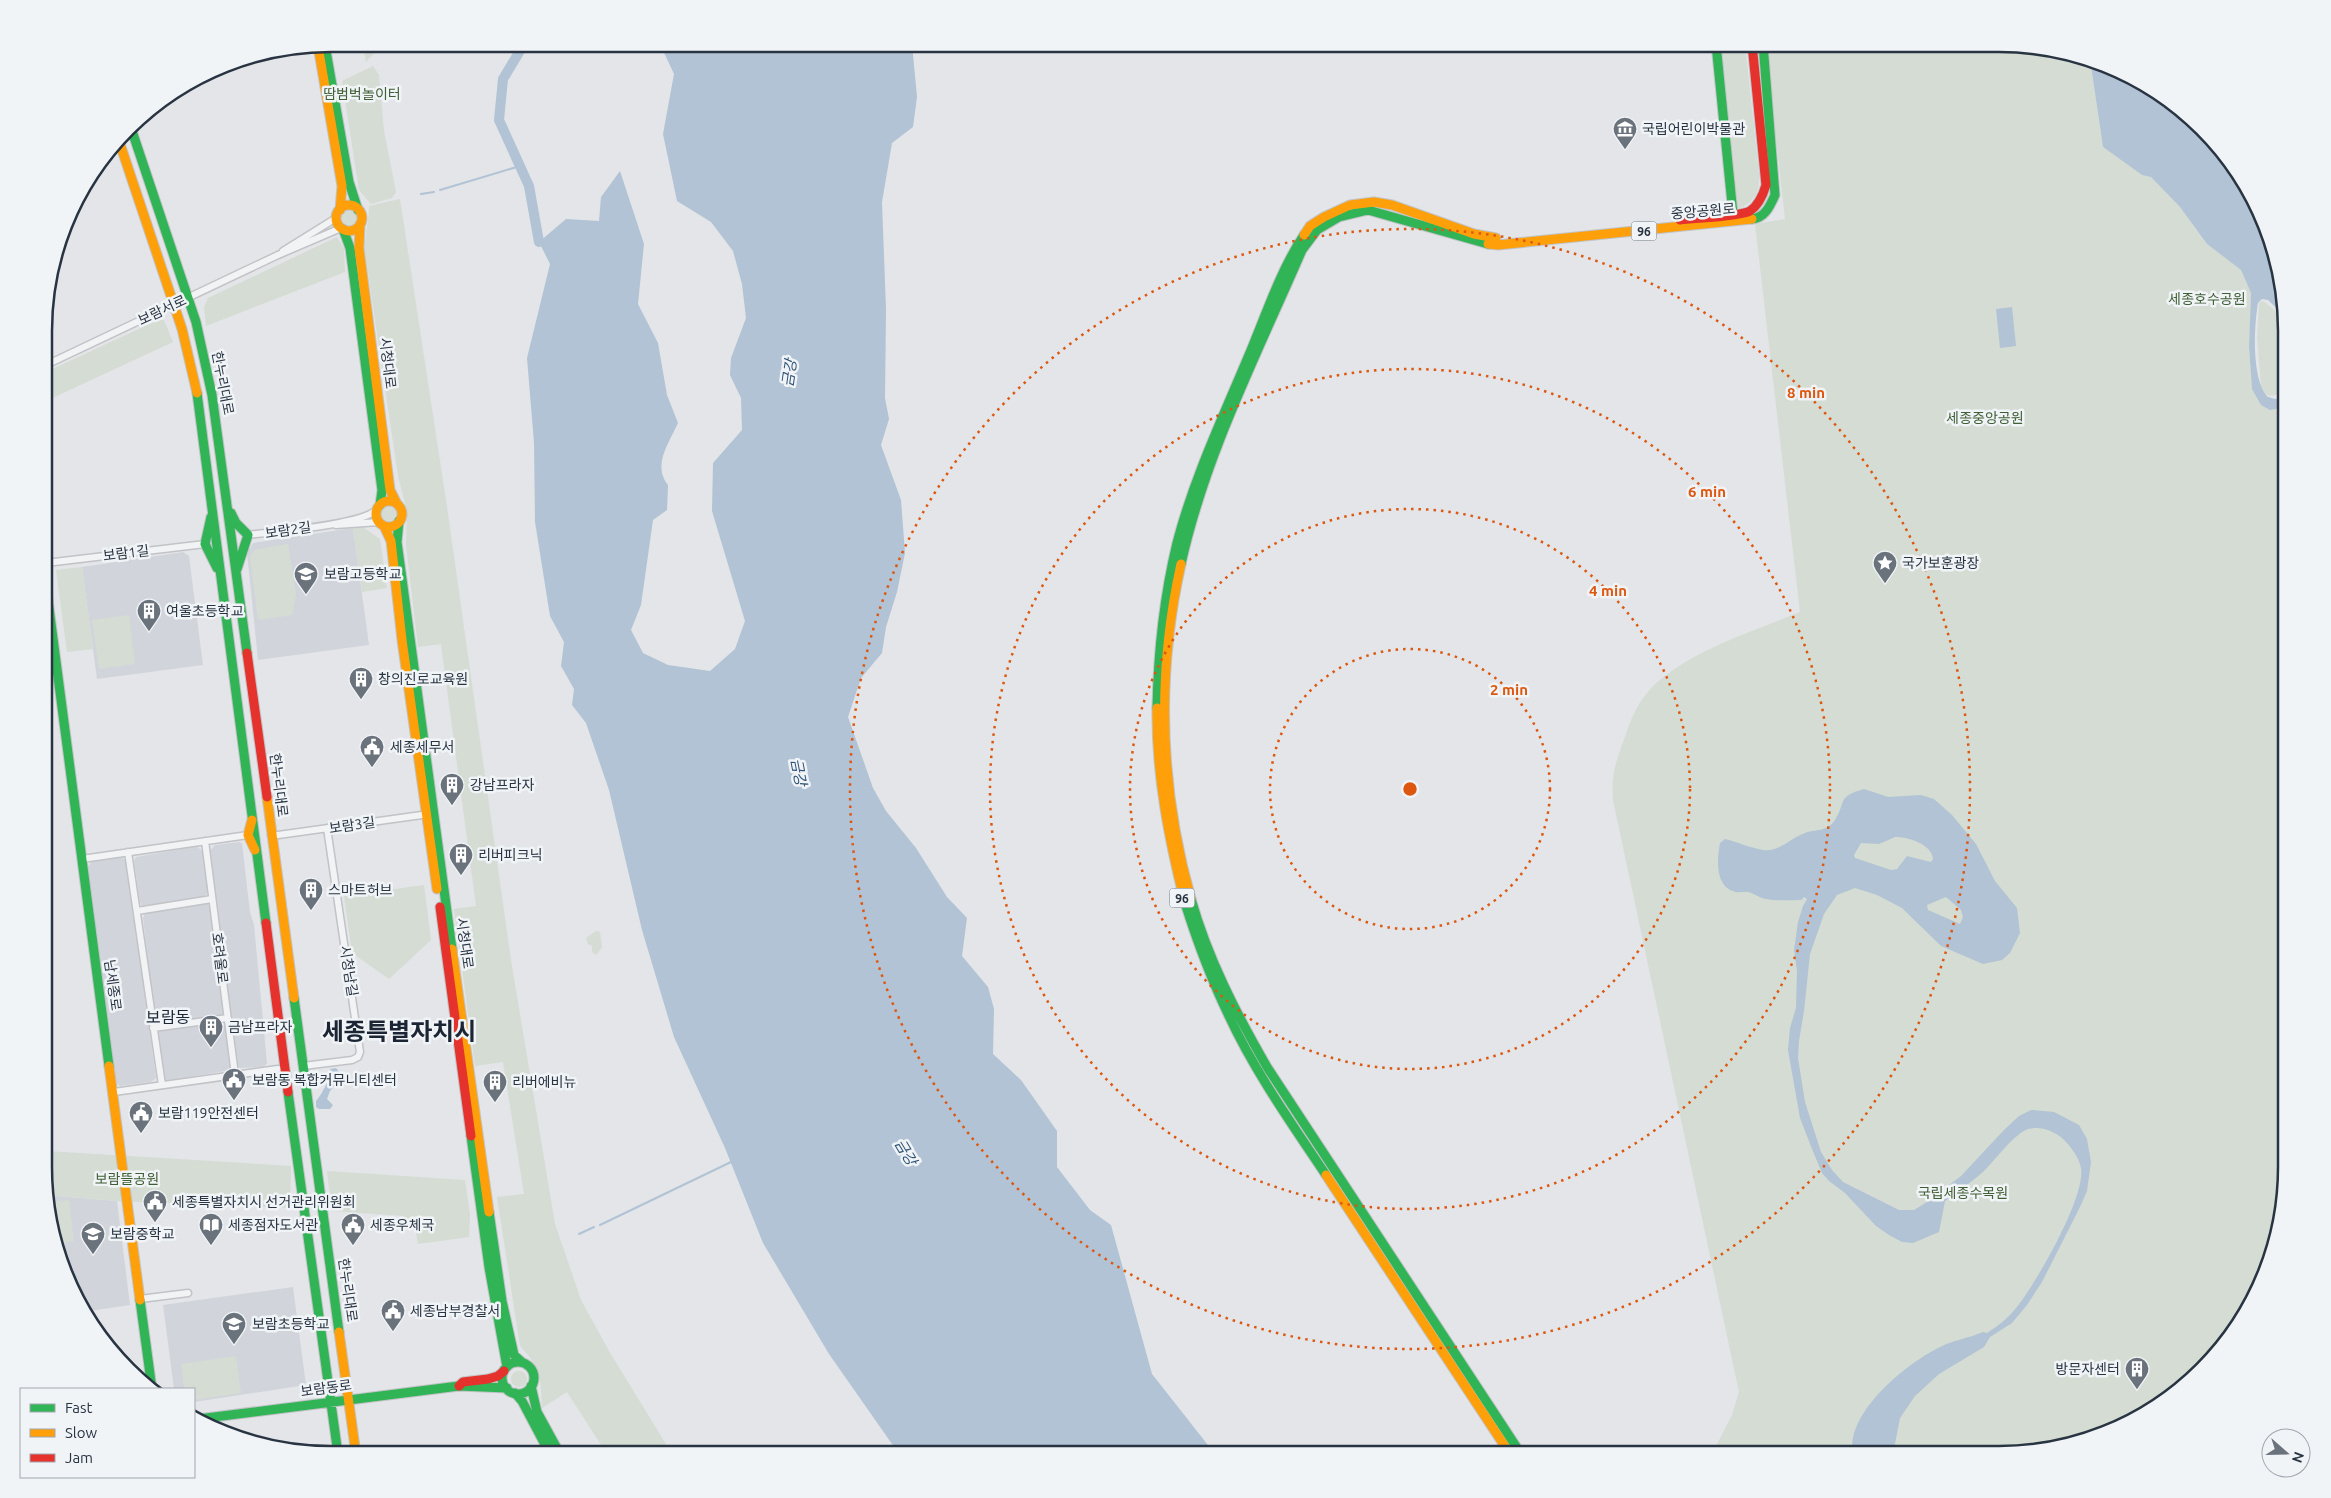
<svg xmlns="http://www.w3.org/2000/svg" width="2331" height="1498" font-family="Ubuntu,'Noto Sans KR',sans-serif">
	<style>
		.built { fill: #d1d5db }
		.green { fill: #d4dcd3 }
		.water { fill: #b1c3d4; fill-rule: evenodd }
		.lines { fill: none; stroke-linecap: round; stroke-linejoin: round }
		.stream { stroke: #b1c3d4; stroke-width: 2 }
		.river { stroke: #b1c3d4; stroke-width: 10 }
		.street-casing { stroke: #c1c3c6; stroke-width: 9 }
		.fast-casing { stroke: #c1c3c6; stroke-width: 11 }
		.slow-casing { stroke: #c1c3c6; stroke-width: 11 }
		.jam-casing { stroke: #c1c3c6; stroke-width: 11 }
		.street { stroke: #f2f3f5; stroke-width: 6 }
		.fast { stroke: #30b455; stroke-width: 9 }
		.slow { stroke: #ff9f0a; stroke-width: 9 }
		.jam { stroke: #e5322d; stroke-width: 9 }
		.ring { fill: none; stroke: #de570f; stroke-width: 2.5; stroke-dasharray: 2.5 5 }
		.labels { text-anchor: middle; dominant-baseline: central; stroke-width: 5; stroke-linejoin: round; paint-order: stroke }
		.shield { fill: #f1f4f7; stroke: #656e78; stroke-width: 1 }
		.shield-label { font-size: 12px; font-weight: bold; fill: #293442 }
		.park-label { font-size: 14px; fill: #405f36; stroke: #f1f4f7 }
		.poi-label { font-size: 14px; fill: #293442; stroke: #f1f4f7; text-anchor: start }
		.street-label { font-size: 14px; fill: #293442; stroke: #f1f4f7 }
		.water-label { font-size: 15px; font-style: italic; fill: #315578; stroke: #f1f4f7 }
		.quarter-label { font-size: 16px; fill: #1b2533; stroke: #f1f4f7 }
		.town-label { font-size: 24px; font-weight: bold; fill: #1b2533; stroke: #f1f4f7 }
		.rim { fill: none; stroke: #293442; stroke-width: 2.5 }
		.centre { fill: #de570f; stroke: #f1f4f7; stroke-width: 2.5 }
		.ring-label { font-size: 15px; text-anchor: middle; font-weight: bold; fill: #de570f; stroke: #f1f4f7; stroke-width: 5; stroke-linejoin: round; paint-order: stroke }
	</style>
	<rect width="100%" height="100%" fill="#e3e5e8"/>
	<path class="built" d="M353,528L369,645L258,660L247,553L253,543Z
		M183,552L189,556L203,665L97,679L82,567Z
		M239,842L242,843L250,912L254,925L267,1063L264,1067L240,1068L237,1065L210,851L215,845Z
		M193,847H198L203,852L208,893L203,897L142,906L140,903L134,861L136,857Z
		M118,858H123L127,863L156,1078L151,1082L120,1086L116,1083L87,868L92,861Z
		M202,903H207L211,908L224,1013L219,1016L158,1025L155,1022L143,918L145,913Z
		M220,1022L225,1026L230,1068L225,1071L166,1081L162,1077L157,1033L161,1029Z
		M46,1195L117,1201L130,1305L83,1312L46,1204Z
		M293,1287L306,1385L194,1402V1389H174L163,1305Z"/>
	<path class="green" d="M363,44H382L366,62Z
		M1718,44H1745L1759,174C1760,194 1754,202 1736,210Z
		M1769,44H2000L2090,59L2103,147L2142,175L2151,177L2180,207L2207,244L2241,270L2251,293L2249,347L2252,389L2277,410L2287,407V1185L2272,1259L2239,1327L2190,1383L2143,1416L2075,1444L2018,1454H1712L1732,1415L1739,1392L1613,800C1611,775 1616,761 1625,737C1630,722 1636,706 1647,693C1680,654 1752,632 1800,612L1755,224L1785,219L1767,58V46Z
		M373,66L379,75L384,131L396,192L392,198L371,204L359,190L342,81Z
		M400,199L447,507L511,960L555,1224L581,1300L609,1351L672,1454H607L567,1392L542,1408C541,1381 540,1366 520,1346L497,1197L524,1194L503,1062L475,1066L454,909L476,906L441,644L418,647L406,545L407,511L398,476L365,252C364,236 369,223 369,206Z
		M341 218a8 8 0 1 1 16 0a8 8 0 1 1-16 0Z
		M337,237L344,249L345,272L206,326L204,307L208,298Z
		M2263,301L2287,320V393L2270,396L2266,394L2261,386L2257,337L2259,303Z
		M158,320H164L173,342L46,401V372Z
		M381 514a8 8 0 1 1 16 0a8 8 0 1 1-16 0Z
		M363,527L380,539L387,588L362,592L353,528Z
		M288,544L296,594L292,615L258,620L250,557L254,550Z
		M82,567L93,649L67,652L56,570Z
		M129,615L135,664L99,669L92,620Z
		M424,885L431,940L389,979L352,953L344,896Z
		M596,931L600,932L602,947L596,955L592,952V946L588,944L586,938Z
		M46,1151L291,1166L290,1208L117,1201L46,1195Z
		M327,1171L465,1180L470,1214L469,1237L418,1244L415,1226L403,1216L332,1211Z
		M69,1200L74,1241L59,1243L46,1203Z
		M236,1356L241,1393L194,1400V1389H184L181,1364Z
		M511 1379a8 8 0 1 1 16 0a8 8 0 1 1-16 0Z"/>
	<path class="water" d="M660,44H912L917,97L913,127L892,143L882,202L886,309L885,398L889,419L881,445L901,500L905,553L897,592L886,627L882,653L861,678L848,717L873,788L886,811L916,848L947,897L967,918L962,956L988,987L994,1009L993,1054L1021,1080L1057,1131V1167L1090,1210L1111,1225L1152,1374L1215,1454H899L829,1354L763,1243L725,1148L674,1037L642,930L609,790L586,723L572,705L574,689L561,666L564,642L550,616L535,522L534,443L527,358L550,264L539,242L566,219L599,221L601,197L620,171L644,244L638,304L658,343L667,395L678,423C669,443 652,465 668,485L667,510L653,520L641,605L631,630L643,653L668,665L710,671L735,649L745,621L712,511L713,463L742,430L741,398L730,375L731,358L746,318L742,284L733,251L711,222L677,201L663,134L674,74Z
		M2090,59L2160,92L2216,141L2249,188L2277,256L2287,313V318L2268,300L2262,299L2258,303C2254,325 2251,380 2268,397L2275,399L2287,397V407L2270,410L2261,405L2252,389L2249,347L2251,293L2241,270L2207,244L2180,207L2151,177L2142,175L2103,147Z
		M2012,307L2016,346L2000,348L1996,309Z
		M1864,789L1888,797L1921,795L1934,799L1952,815L1976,844L1995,881L2017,908L2020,933L2010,953L2002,960L1983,964L1941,946L1902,908L1877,895L1855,888L1837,895L1824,914L1810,954L1804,1011L1799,1041L1798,1058L1805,1102L1821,1152L1832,1170L1843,1182L1899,1210H1914L1927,1202L1961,1176L2004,1130L2019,1116L2031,1110L2054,1112L2079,1125L2087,1139L2091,1162L2087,1191L2080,1207L2042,1282L2027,1305L2012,1323L1990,1337L1984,1347L1939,1374L1915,1396L1900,1418L1893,1454H1853C1845,1413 1907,1363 1940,1347C1954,1340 1969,1338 1983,1332L1987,1333C1998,1326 2008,1318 2016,1308C2035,1285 2086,1197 2081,1168C2079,1157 2071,1147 2063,1139C2054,1131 2041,1126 2028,1129C2014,1134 1995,1160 1984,1171C1972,1182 1958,1191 1945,1201L1939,1232L1913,1243L1902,1242L1889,1235L1876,1226L1845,1193L1829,1181L1822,1173L1812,1149L1800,1118L1788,1050L1790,1028L1796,1008L1797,971L1794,950L1798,922L1803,906L1807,899L1804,897L1801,900C1789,900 1777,901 1766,899C1759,898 1754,893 1748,892C1743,891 1738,894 1733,891C1715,885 1717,858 1720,843L1725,839C1738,842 1750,848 1763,850C1780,852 1790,838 1805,833C1815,829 1828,832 1835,820C1847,801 1836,797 1864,789ZM1895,837C1908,837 1932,844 1933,859L1931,862L1907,856L1897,869L1891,870L1855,858L1854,855L1861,843L1879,844ZM1946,897L1961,910L1963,917L1960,924L1928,910L1927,905Z
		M336,1068L339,1072V1081L330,1091L327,1099L333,1105L330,1109H319L316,1107V1101C321,1096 332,1076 330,1069Z"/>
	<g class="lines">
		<path class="stream" d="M440,190L520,166
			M421,194L434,192
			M600,1225L731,1162
			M579,1234L594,1227"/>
		<path class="river" d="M524,44L503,79L499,120L529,186L539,242"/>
		<defs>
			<path id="street" d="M283,251L336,218
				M46,365L278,255L341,228
				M336,525L379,522
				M248,535C272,532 364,525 377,509
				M46,563L205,544
				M271,836L429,814
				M205,841L235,1075
				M128,852L162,1085
				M82,859L248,835
				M137,911L212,899
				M153,1028L228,1018
				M303,1066L352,1060L358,1057L360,1052L327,828
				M114,1092L278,1069
				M140,1299L188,1293"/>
			<path id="fast" d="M1716,44L1733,214
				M325,45L349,182L358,210
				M131,128L196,322L212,395L247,653
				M1752,219C1765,218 1770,206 1775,195L1763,44
				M343,229L350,248L382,490L380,505
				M197,393L266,923
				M231,513L236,523L248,535L237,569
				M211,517L205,544L217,568
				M399,521L397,542L452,949
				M1181,564C1205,455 1258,352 1302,250L1317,230L1339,217L1368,210L1488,244
				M46,585L109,1066
				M1157,708C1158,652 1164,597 1177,543C1194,478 1223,417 1249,355C1266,315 1280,271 1304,235
				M1191,899C1208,959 1236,1013 1267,1067L1521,1454
				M1185,903C1197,941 1211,979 1229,1016C1255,1072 1292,1124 1326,1175
				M294,998L339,1332
				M288,1092L338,1454
				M471,1136L489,1267L507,1367
				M489,1212L502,1301L514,1355L523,1363
				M140,1300L152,1389
				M502 1378a16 16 0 1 1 32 0a16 16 0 1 1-32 0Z
				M531,1386L537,1412L560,1454
				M515,1393L522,1401L550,1454
				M198,1419L459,1386L507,1388"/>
			<path id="slow" d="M318,46L342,186L340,210
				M120,144L182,329L197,393
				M336 218a13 13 0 1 1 26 0a13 13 0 1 1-26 0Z
				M360,224L359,248L390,490L397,504
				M1304,235L1310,226L1324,217L1350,205L1374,202L1392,205L1474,234L1496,238
				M1488,244L1498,245L1752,219
				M376 514a13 13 0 1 1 26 0a13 13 0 1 1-26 0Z
				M384,526L391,541L402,640L437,889
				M1181,564C1156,676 1160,789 1191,899
				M1157,708C1156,774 1169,839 1185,903
				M267,797L294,998
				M252,820L248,835L255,850
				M452,949L489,1212
				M109,1066L140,1300
				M1326,1175L1510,1454
				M339,1332L356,1454"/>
			<path id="jam" d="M1680,220C1695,218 1739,217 1750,211C1759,205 1763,195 1766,185L1752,44
				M247,653L267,797
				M440,907L471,1136
				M266,923L288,1092
				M459,1386L463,1382L488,1379L498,1376L504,1371"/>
		</defs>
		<use href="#street" class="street-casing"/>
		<use href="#fast" class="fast-casing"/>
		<use href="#slow" class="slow-casing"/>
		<use href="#jam" class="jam-casing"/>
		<use href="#street" class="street"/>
		<use href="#fast" class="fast"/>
		<use href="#slow" class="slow"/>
		<use href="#jam" class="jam"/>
	</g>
	<g class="ring">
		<circle cx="1410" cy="789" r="140"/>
		<circle cx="1410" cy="789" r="280"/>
		<circle cx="1410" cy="789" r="420"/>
		<circle cx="1410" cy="789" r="560"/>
	</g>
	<defs>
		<symbol id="museum-pin" viewBox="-11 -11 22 30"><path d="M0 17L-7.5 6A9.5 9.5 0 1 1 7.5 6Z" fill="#6a727c" stroke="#f1f4f7"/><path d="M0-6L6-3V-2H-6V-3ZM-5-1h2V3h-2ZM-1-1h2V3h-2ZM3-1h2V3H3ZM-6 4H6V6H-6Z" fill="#fff"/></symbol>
		<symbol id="sight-pin" viewBox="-11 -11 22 30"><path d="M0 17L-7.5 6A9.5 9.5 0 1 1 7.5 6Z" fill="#6a727c" stroke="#f1f4f7"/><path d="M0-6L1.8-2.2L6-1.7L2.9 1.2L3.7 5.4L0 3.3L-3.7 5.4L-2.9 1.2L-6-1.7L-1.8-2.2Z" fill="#fff"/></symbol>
		<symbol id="school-pin" viewBox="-11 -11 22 30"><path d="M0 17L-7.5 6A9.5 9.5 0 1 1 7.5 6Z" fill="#6a727c" stroke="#f1f4f7"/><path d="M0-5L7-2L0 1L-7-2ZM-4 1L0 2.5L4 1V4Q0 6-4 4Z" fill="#fff"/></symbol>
		<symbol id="building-pin" viewBox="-11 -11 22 30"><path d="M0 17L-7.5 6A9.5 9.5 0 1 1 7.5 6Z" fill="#6a727c" stroke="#f1f4f7"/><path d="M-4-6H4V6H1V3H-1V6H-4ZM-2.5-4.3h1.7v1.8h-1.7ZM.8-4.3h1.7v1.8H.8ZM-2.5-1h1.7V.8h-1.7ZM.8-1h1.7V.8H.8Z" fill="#fff"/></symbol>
		<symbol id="civic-pin" viewBox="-11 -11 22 30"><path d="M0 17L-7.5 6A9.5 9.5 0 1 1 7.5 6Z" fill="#6a727c" stroke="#f1f4f7"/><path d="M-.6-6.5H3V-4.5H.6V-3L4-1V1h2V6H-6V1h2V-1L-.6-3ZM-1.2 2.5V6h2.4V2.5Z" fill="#fff"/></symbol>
		<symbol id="library-pin" viewBox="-11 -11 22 30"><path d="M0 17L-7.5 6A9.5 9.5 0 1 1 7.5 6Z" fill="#6a727c" stroke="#f1f4f7"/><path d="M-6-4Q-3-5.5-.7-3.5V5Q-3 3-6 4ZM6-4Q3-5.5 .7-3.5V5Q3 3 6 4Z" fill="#fff"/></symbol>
	</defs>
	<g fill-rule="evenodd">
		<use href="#museum-pin" x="1611" y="115" width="28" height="38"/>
		<use href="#sight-pin" x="1871" y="549" width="28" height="38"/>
		<use href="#school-pin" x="292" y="560" width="28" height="38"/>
		<use href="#building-pin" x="135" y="597" width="28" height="38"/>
		<use href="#building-pin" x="347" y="665" width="28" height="38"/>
		<use href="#civic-pin" x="358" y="733" width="28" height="38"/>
		<use href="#building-pin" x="438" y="771" width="28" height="38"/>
		<use href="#building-pin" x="447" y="841" width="28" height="38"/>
		<use href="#building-pin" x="297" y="876" width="28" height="38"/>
		<use href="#building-pin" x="197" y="1013" width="28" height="38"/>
		<use href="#civic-pin" x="220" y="1066" width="28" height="38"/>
		<use href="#building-pin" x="481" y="1068" width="28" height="38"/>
		<use href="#civic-pin" x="127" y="1099" width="28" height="38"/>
		<use href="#civic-pin" x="141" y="1188" width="28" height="38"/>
		<use href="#library-pin" x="197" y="1211" width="28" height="38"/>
		<use href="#civic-pin" x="339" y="1211" width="28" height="38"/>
		<use href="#school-pin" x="79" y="1220" width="28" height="38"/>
		<use href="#civic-pin" x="379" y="1297" width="28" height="38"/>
		<use href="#school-pin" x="220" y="1310" width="28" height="38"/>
		<use href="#building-pin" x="2123" y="1355" width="28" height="38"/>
	</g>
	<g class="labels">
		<g class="shield">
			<rect x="1631.5" y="221.5" width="25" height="19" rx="4"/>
			<rect x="1169.5" y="888.5" width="25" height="19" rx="4"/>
		</g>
		<g class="shield-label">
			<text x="1644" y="231">96</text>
			<text x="1182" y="898">96</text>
		</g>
		<g class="park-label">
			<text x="362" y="94">땀범벅놀이터</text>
			<text x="2207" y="299">세종호수공원</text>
			<text x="1985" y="418">세종중앙공원</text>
			<text x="127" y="1179">보람뜰공원</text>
			<text x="1963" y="1193">국립세종수목원</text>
		</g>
		<g class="poi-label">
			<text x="1642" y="129">국립어린이박물관</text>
			<text x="1902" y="563">국가보훈광장</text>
			<text x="324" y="574">보람고등학교</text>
			<text x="166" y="611">여울초등학교</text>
			<text x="378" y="679">창의진로교육원</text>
			<text x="390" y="747">세종세무서</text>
			<text x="470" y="785">강남프라자</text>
			<text x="478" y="855">리버피크닉</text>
			<text x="328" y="890">스마트허브</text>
			<text x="228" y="1027">금남프라자</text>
			<text x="252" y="1080">보람동 복합커뮤니티센터</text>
			<text x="512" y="1082">리버에비뉴</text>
			<text x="158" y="1113">보람119안전센터</text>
			<text x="172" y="1202">세종특별자치시 선거관리위원회</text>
			<text x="228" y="1225">세종점자도서관</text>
			<text x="370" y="1225">세종우체국</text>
			<text x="110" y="1234">보람중학교</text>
			<text x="410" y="1311">세종남부경찰서</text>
			<text x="252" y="1324">보람초등학교</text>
			<text x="2120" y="1369" text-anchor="end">방문자센터</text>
		</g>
		<g class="street-label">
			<text transform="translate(1703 211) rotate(-5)">중앙공원로</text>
			<text transform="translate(162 310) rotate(-25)">보람서로</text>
			<text transform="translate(388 363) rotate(83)">시청대로</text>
			<text transform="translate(223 383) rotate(79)">한누리대로</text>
			<text transform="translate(288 530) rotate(-8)">보람2길</text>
			<text transform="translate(126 553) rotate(-7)">보람1길</text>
			<text transform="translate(279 785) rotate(83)">한누리대로</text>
			<text transform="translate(352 825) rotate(-8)">보람3길</text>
			<text transform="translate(465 943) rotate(82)">시청대로</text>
			<text transform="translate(220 958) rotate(83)">호려울로</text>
			<text transform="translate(349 971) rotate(81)">시청남길</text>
			<text transform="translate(113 985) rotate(82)">남세종로</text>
			<text transform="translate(348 1290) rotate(82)">한누리대로</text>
			<text transform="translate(326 1388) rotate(-8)">보람동로</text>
		</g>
		<g class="water-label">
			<text transform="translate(789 373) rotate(-82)">금강</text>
			<text transform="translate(799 772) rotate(79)">금강</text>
			<text transform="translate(906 1152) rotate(59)">금강</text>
		</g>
		<g class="quarter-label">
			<text x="168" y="1017">보람동</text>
		</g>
		<g class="town-label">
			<text x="399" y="1031">세종특별자치시</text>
		</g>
	</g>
	<path d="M0 0H2331V1498H0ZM331 52H1999A279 279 0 0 1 2278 331V1167A279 279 0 0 1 1999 1446H331A279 279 0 0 1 52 1167V331A279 279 0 0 1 331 52Z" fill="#f1f4f7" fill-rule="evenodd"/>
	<path class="rim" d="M331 52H1999A279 279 0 0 1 2278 331V1167A279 279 0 0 1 1999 1446H331A279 279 0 0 1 52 1167V331A279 279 0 0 1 331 52Z"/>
	<circle cx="1410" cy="789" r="8" class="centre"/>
	<g class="ring-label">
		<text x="1806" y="398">8 min</text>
		<text x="1707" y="497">6 min</text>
		<text x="1608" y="596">4 min</text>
		<text x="1509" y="695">2 min</text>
	</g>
	<rect x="20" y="1388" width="175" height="90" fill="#f1f4f7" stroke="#a1a7af"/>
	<rect x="30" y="1404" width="25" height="8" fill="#30b455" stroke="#a1a7af"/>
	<text x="65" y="1413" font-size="15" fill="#293442">Fast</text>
	<rect x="30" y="1429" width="25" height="8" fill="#ff9f0a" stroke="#a1a7af"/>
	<text x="65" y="1438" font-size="15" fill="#293442">Slow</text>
	<rect x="30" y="1454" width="25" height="8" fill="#e5322d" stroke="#a1a7af"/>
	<text x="65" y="1463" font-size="15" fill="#293442">Jam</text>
	<g transform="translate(2286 1453) rotate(110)"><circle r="24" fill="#f1f4f7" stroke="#a1a7af"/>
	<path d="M0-4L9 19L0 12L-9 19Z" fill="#6a727c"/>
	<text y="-8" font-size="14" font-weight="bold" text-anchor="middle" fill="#293442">N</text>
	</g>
</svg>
